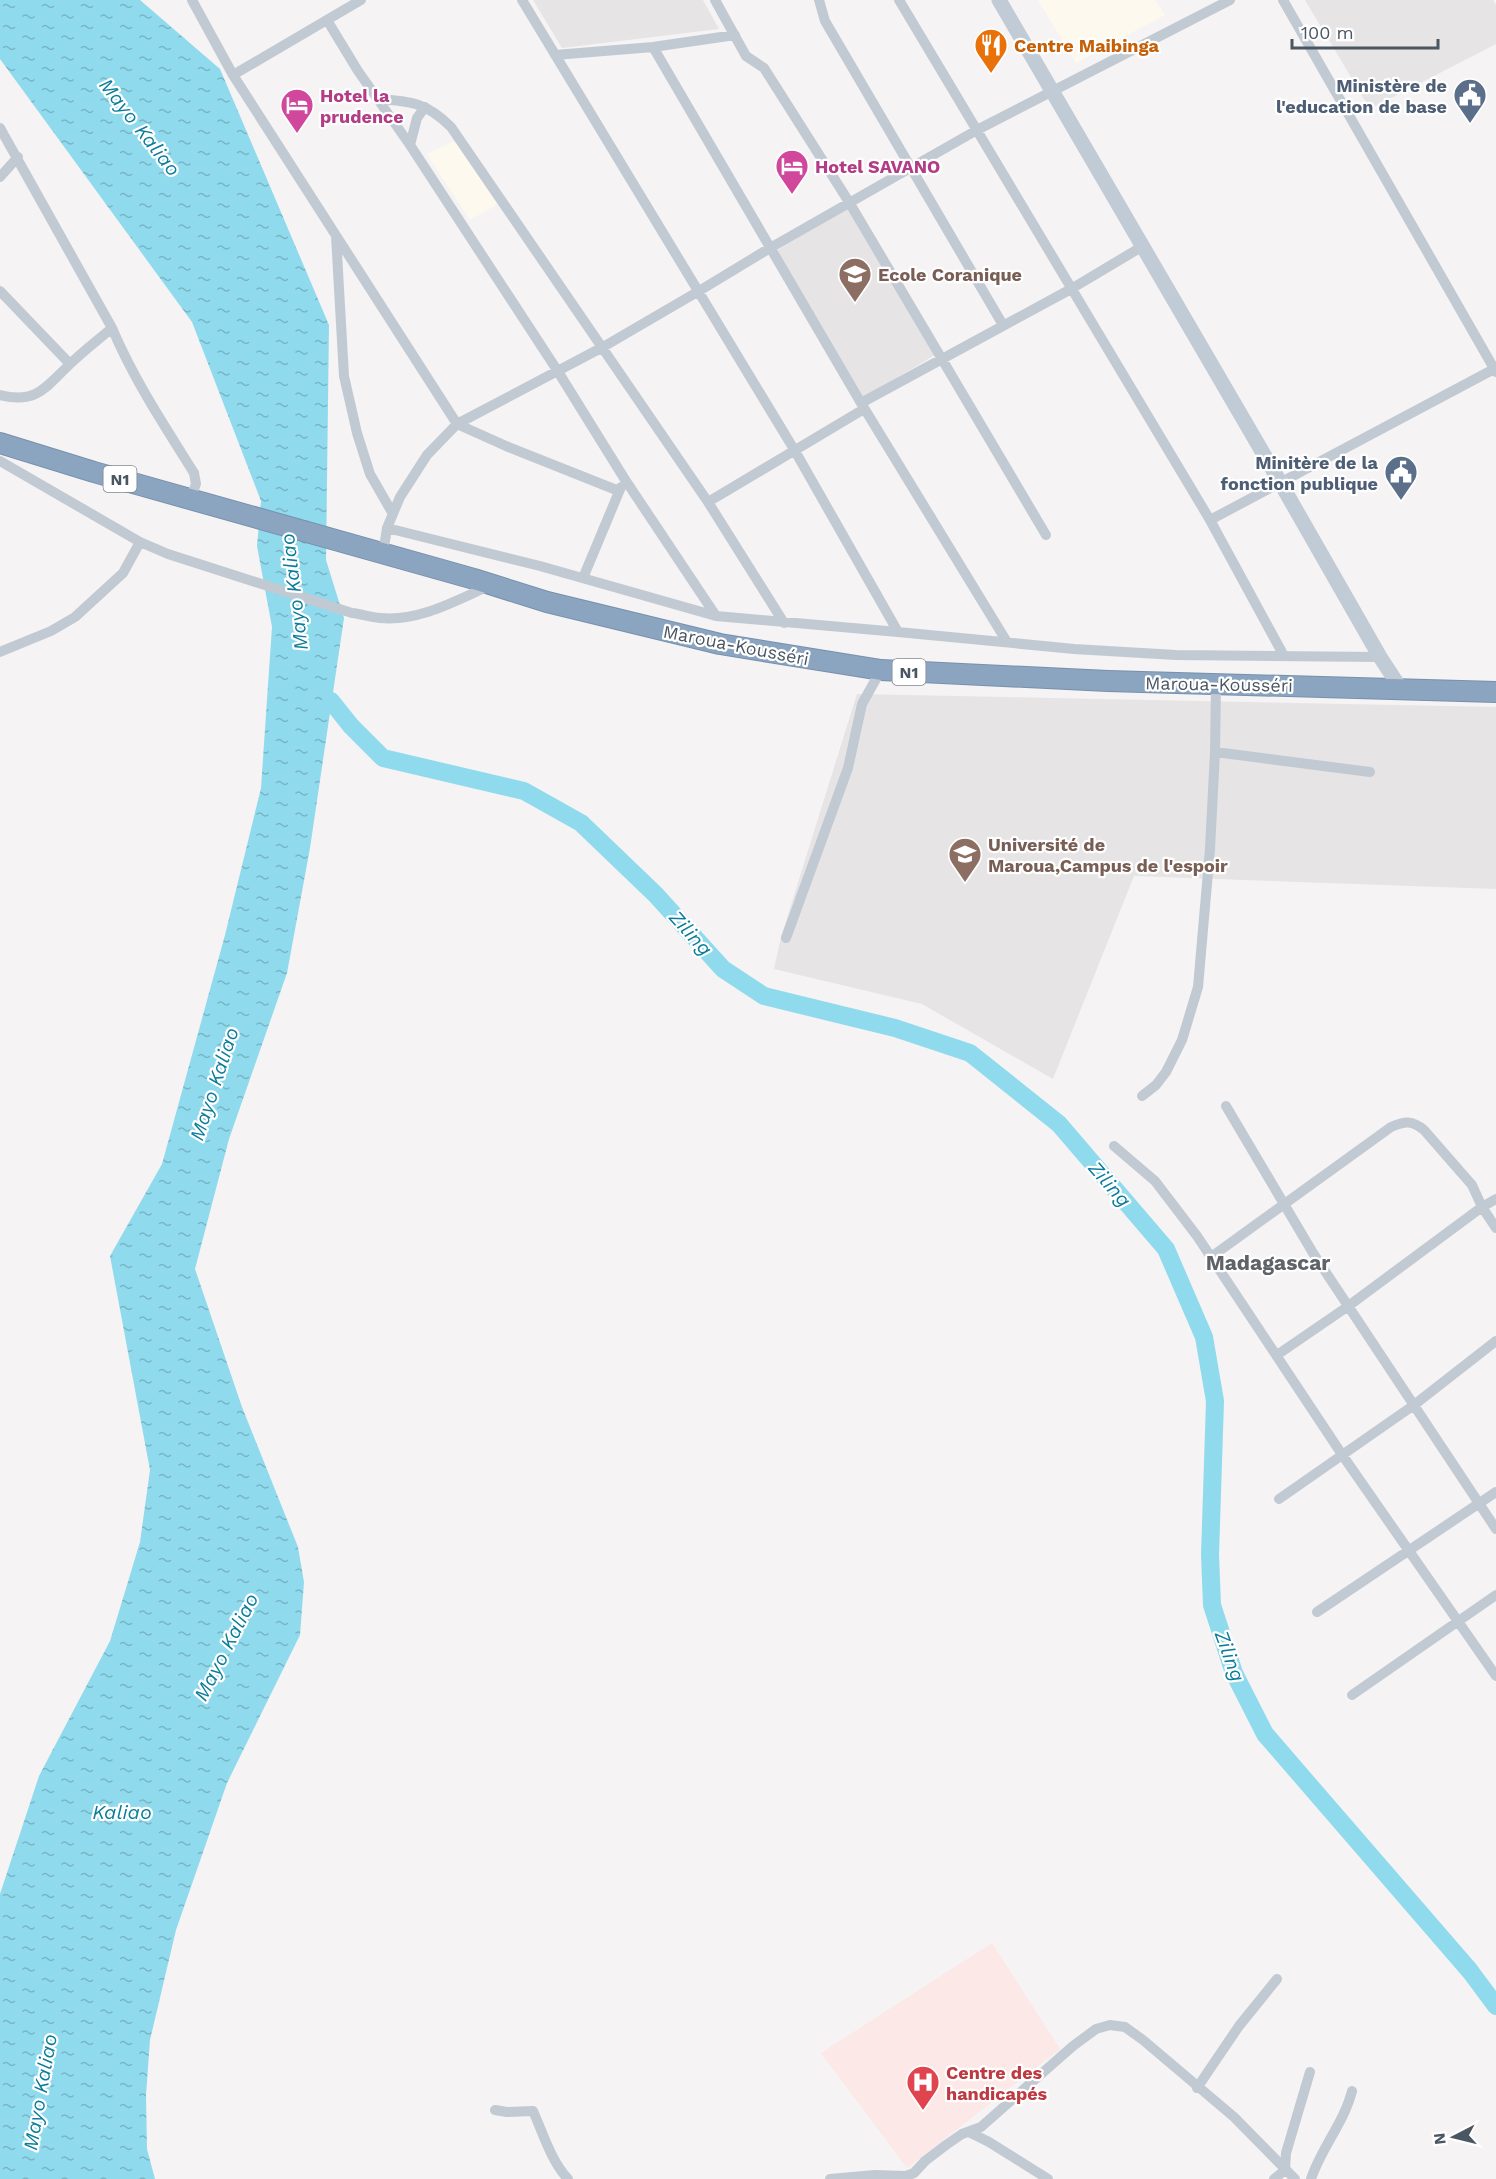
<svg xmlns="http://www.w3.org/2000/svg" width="1496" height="2179" font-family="'Work Sans',sans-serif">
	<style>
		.commercial { fill: #fdf9ef }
		.education { fill: #e6e4e5 }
		.medical { fill: #fce8e6 }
		.water { fill: url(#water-ripples) }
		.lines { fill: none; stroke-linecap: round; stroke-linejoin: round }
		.river { stroke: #90daee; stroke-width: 18 }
		.highway-casing { stroke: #7690ad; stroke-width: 22 }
		.street { stroke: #c1cad2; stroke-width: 10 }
		.secondary { stroke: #c1cbd6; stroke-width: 15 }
		.highway { stroke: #8ba5c1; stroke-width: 20 }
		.labels { text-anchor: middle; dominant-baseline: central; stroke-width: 4.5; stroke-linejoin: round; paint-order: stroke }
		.shield { fill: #fff; stroke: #808990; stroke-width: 1.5 }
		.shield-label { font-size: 16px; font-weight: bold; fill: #4a5661 }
		.food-label { font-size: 18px; font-weight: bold; fill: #c56008; stroke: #fff; text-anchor: start }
		.service-label { font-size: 18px; font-weight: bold; fill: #4e5e75; stroke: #fff; text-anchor: end }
		.hotel-label { font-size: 18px; font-weight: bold; fill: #b23c85; stroke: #fff; text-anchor: start }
		.education-label { font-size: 18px; font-weight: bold; fill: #785e54; stroke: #fff; text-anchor: start }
		.street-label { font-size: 18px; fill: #4a5661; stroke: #fff }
		.health-label { font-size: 18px; font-weight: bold; fill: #be3a42; stroke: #fff; text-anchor: start }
		.water-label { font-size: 20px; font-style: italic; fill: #0c7c9b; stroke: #fff }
		.quarter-label { font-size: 21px; font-weight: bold; fill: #5f6368; stroke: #fff }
	</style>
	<defs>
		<pattern id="water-ripples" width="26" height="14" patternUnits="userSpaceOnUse" patternTransform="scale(1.5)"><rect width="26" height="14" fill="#90daee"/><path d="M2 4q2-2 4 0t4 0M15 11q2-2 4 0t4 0" fill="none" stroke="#78b4c4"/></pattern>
	</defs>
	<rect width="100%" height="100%" fill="#f5f3f3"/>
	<path class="commercial" d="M1038,0H1155L1165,15L1076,63Z
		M454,141L462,148L500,203L470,220L427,154Z"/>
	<path class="education" d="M533,0H703L719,29L562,48Z
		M1305,0H1493L1496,5V44L1370,109Z
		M847,208L935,355L863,398L776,251Z
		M857,694L1496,707V889L1134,876L1053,1079L922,1004L774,969L781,937Z"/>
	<path class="medical" d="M992,1943L1060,2049L907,2168L821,2053Z"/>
	<path class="water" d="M0,0H140L220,69L329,325L326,560L344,618L310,848L287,973L229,1139L195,1269L242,1407L298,1547L304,1582L300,1635L227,1783L176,1930L150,2040L146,2095L147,2149L155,2179H0V1894L39,1776L110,1641L140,1542L150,1470L110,1256L162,1164L225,935L261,788L272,627L257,546L261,501L192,322L0,59Z"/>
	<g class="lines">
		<path class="river" d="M331,701L351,726L383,758L524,791L581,823L656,895L723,969L764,996L895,1028L970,1053L1059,1124L1166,1249L1204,1337L1215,1401L1210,1555L1212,1605L1234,1673L1265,1734L1470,1971L1496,2006"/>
		<defs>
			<path id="highway" d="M0,443L94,472L474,579L547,602L720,644L881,670L1108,681L1496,692"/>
		</defs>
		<use href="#highway" class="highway-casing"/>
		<path class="street" d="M192,0L233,75L457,424L506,446L619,491
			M522,0L795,451L898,632
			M715,0L746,56L764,68L849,202L1046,535
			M819,0L825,21L1003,325
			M899,0L1210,520L1284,656
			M1283,0L1496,372
			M327,20L358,71L410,145L557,370L624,478L716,616
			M653,47L861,403L1007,642
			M555,55L653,47L735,35
			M233,75L361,0
			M378,99C411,101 427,103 451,127L708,502L784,623
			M0,128L112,328C134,380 164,425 194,473L196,484L190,499
			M410,145L417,118L425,107
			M0,177L18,157
			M336,236L344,376L357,433L370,474L393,514
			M0,291L70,364
			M0,395C36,404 45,388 69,365C82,352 98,340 112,328
			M861,403L1071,289L1143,246
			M0,461L140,542L168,554L352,613C361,614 370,617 380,618C419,622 457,600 491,585
			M708,502L864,409
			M1210,520L1496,368
			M387,528L540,566L716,616L898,632L1074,649L1176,655L1380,657
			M383,554L387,528L400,497L427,455L457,424L603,347L699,291L770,248L977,130L1230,0
			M583,578L621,487
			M0,652L51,631L75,617L123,573L140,542
			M1215,752L1370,772
			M786,938L848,768L862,704L881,670
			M1142,1096L1156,1085L1166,1072L1182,1040L1198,987L1210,849L1215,752L1216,684
			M1226,1106L1313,1253L1496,1529
			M1114,1146L1155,1181L1197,1236L1343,1456L1496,1676
			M1211,1257L1391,1127C1405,1121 1412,1120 1424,1130L1472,1185L1482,1207L1496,1228
			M1277,1355L1347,1307L1482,1207L1496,1199
			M1279,1499L1414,1405L1496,1341
			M1317,1612L1496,1492
			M1352,1695L1496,1595
			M1197,2088L1239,2026L1277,1979
			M495,2110L507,2112L533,2111C543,2133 551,2161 568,2179
			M969,2132L989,2142L1048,2179
			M830,2179L875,2175L906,2176L914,2173L925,2161L946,2145L962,2134L981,2127L1073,2046L1096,2029L1110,2025L1125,2027L1143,2040L1234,2117L1295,2179
			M1274,2179L1285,2170L1286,2153L1310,2072
			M1311,2179C1321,2148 1344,2123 1352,2091"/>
		<path class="secondary" d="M999,0L1280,482L1380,657L1401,689"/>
		<use href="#highway" class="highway"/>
	</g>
	<defs>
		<symbol id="restaurant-pin" viewBox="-11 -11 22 30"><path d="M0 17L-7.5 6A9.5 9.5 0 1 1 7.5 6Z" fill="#e8710a" stroke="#fff"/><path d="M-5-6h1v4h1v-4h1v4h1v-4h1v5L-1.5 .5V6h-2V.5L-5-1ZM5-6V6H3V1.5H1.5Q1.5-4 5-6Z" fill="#fff"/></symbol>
		<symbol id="civic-pin" viewBox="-11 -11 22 30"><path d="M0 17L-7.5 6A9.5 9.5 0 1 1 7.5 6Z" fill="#5c6f8a" stroke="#fff"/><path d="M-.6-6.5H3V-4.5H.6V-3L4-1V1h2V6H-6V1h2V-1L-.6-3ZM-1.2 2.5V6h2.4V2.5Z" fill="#fff"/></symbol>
		<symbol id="hotel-pin" viewBox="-11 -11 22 30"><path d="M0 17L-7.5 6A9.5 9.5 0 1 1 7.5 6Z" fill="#d1479c" stroke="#fff"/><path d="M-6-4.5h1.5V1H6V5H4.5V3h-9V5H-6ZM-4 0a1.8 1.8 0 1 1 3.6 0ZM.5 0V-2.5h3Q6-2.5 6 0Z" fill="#fff"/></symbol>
		<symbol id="school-pin" viewBox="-11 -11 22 30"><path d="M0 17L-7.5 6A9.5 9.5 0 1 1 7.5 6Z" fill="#8d6e63" stroke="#fff"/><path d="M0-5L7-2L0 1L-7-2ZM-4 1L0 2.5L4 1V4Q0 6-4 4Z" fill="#fff"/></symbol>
		<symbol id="university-pin" viewBox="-11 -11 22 30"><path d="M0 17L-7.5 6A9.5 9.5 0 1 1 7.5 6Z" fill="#8d6e63" stroke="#fff"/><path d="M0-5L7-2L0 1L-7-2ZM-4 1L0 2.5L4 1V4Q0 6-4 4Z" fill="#fff"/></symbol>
		<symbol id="hospital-pin" viewBox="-11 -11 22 30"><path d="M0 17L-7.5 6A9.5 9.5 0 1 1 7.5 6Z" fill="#e0444e" stroke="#fff"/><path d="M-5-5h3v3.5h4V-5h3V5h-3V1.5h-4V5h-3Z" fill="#fff"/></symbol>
	</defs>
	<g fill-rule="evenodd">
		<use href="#restaurant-pin" x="972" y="26" width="38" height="52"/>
		<use href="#civic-pin" x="1451" y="76" width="38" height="52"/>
		<use href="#hotel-pin" x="278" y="86" width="38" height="52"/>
		<use href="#hotel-pin" x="773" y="147" width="38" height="52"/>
		<use href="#school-pin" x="836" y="255" width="38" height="52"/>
		<use href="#civic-pin" x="1382" y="453" width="38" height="52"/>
		<use href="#university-pin" x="946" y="835" width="38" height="52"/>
		<use href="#hospital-pin" x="904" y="2063" width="38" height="52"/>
	</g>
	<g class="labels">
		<g class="shield">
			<rect x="103.5" y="466" width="33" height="26" rx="4.5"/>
			<rect x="892.5" y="659" width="33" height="26" rx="4.5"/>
		</g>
		<g class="shield-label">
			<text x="120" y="479">N1</text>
			<text x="909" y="672">N1</text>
		</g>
		<g class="food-label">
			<text x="1014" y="45">Centre Maibinga</text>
		</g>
		<g class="service-label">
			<text x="1447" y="85">Ministère de<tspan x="1447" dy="21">l'education de base</tspan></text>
			<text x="1378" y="462">Minitère de la<tspan x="1378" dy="21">fonction publique</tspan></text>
		</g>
		<g class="hotel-label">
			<text x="320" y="95">Hotel la<tspan x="320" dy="21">prudence</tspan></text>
			<text x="815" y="166">Hotel SAVANO</text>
		</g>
		<g class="education-label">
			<text x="878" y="274">Ecole Coranique</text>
			<text x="988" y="844">Université de<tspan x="988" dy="21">Maroua,Campus de l'espoir</tspan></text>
		</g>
		<g class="street-label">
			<text transform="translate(736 645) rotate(11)">Maroua-Kousséri</text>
			<text transform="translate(1219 684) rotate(1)">Maroua-Kousséri</text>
		</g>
		<g class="health-label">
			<text x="946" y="2072">Centre des<tspan x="946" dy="21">handicapés</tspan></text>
		</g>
		<g class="water-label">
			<text transform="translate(140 127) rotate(52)">Mayo Kaliao</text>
			<text transform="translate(294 592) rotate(-97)">Mayo Kaliao</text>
			<text transform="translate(691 933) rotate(48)">Ziling</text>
			<text transform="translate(214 1084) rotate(-72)">Mayo Kaliao</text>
			<text transform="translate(1110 1184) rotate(49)">Ziling</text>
			<text transform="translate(226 1647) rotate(-63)">Mayo Kaliao</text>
			<text transform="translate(1230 1656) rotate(70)">Ziling</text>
			<text x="122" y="1812">Kaliao</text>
			<text transform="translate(40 2092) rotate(-80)">Mayo Kaliao</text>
		</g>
		<g class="quarter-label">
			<text x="1268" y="1262">Madagascar</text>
		</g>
	</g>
	<g transform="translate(1454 2137) rotate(263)" stroke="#ffffff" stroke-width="4.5" paint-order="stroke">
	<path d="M0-4.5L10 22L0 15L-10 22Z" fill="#4a5661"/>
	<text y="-9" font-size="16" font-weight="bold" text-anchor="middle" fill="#4a5661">N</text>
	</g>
	<path d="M1292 39v9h146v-9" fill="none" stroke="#4a5661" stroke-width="3"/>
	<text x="1301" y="39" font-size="18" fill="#4a5661" stroke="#ffffff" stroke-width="4.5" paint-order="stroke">100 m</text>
</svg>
